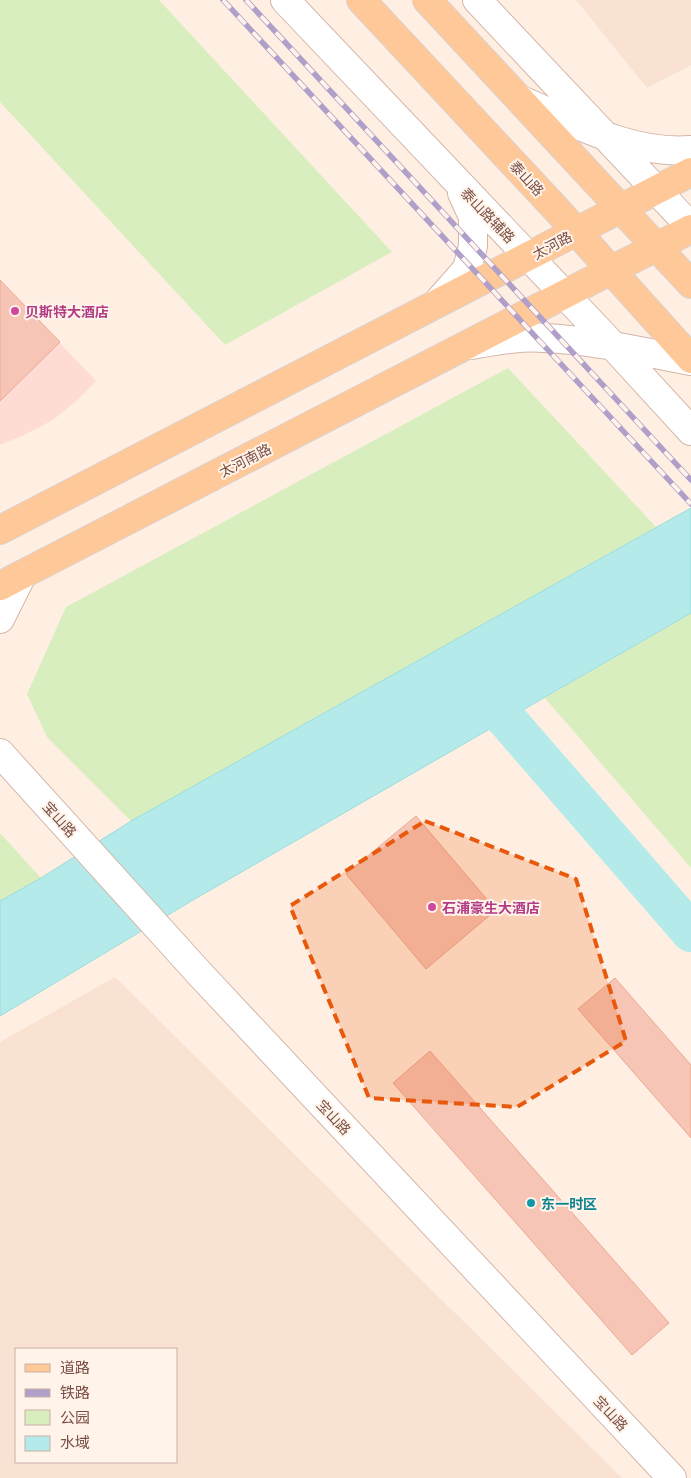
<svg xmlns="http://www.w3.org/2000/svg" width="691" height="1478" font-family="'Open Sans','Noto Sans SC',sans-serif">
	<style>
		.residential { fill: #f9e2d2; fill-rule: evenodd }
		.commercial { fill: #ffdbd5 }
		.green { fill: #d9eebe }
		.water { fill: #b4eae9; stroke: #9dd }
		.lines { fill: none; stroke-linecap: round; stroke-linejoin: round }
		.river { stroke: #b4eae9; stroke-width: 40 }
		.building { fill: #f7c5b6; stroke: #eba895 }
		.minor-casing { stroke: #d3b6a9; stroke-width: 30 }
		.major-casing { stroke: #dcd1cf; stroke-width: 30 }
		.minor { stroke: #fff; stroke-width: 28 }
		.major { stroke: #ffc898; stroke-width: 28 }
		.rail-casing { stroke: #af9fc9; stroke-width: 5.5 }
		.rail { stroke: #fff3ea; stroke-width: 4; stroke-dasharray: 11; stroke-linecap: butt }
		.marked { fill: #e8590c; fill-opacity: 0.2; stroke: #e8590c; stroke-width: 4; stroke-dasharray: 10 6; stroke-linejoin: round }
		.hotel-dot { fill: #d1479c; stroke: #fff3ea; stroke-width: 2 }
		.culture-dot { fill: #0f9aa8; stroke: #fff3ea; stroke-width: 2 }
		.labels { text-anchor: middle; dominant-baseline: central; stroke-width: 4; stroke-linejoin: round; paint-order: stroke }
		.street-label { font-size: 14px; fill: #794f45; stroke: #fff3ea }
		.hotel-label { font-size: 14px; font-weight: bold; fill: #b23c85; stroke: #fff3ea; text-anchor: start }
		.culture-label { font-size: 14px; font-weight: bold; fill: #0d838f; stroke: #fff3ea; text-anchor: start }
	</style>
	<rect width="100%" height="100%" fill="#ffefe2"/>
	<path class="residential" d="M576,0H691V65L647,88Z
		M115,977L622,1478H0V1042ZM176,1349V1462H16V1349Z"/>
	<path class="commercial" d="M0,280L96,381L75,402L53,420L24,435L0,445Z"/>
	<path class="green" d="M0,0H159L392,252L225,345L0,102Z
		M508,368L656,527L131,821L47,737L27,694L66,607Z
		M691,613V868L545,698Z
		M0,833L41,878L0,901Z"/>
	<path class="water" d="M691,508V613L193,900L0,1016V901L41,878L131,821Z"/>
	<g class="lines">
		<path class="river" d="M507,720L691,932"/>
	</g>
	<path class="building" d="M0,280L60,342L0,401Z
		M416,816L496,910L426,969L346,874Z
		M615,978L691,1065V1138L578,1009Z
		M430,1051L669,1323L632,1355L393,1083Z"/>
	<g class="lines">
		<defs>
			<path id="minor" d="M285,0L603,335L691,431
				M477,0L691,227
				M521,100C575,123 631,155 691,150
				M437,303L467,269L473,246V217L462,193
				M471,345C495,341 519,336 544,338C593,340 643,352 691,361
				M0,619L22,575
				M0,753L199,973L672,1478"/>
			<path id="major" d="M361,0L557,210L691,359
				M427,0L691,284
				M0,530L691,172
				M0,586L691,229"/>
		</defs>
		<use href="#minor" class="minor-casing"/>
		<use href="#major" class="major-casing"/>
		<use href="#minor" class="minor"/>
		<use href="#major" class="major"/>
		<defs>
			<path id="rail" d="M223,0L691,504
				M246,0L691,480"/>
		</defs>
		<use href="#rail" class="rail-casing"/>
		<use href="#rail" class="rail"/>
	</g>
	<path class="marked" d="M425,821L576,879L626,1041L517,1107L369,1098L290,906Z"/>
	<g class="hotel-dot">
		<circle cx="15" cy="311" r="5"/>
		<circle cx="432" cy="907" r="5"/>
	</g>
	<circle class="culture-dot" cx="531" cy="1203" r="5"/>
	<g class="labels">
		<g class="street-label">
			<text transform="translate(527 178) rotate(47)">泰山路</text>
			<text transform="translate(488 215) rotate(46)">泰山路辅路</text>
			<text transform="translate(552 245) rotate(-28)">太河路</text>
			<text transform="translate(245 460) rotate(-27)">太河南路</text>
			<text transform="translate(60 819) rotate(48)">宝山路</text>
			<text transform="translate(334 1117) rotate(47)">宝山路</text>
			<text transform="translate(611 1413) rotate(47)">宝山路</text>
		</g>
		<g class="hotel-label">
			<text x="25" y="311">贝斯特大酒店</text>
			<text x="442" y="907">石浦豪生大酒店</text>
		</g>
		<g class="culture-label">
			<text x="541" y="1203">东一时区</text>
		</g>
	</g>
	<rect x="15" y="1348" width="162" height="115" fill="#fff3ea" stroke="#c9b1a8"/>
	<rect x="25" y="1364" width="25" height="8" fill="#ffc898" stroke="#c9b1a8"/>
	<text x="60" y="1373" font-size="15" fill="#794f45">道路</text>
	<rect x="25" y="1389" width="25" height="8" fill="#af9fc9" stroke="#c9b1a8"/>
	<text x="60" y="1398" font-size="15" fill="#794f45">铁路</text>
	<rect x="25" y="1410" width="25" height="15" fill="#d9eebe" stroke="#c9b1a8"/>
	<text x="60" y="1423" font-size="15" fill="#794f45">公园</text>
	<rect x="25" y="1436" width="25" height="15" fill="#b4eae9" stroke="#c9b1a8"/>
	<text x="60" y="1448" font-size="15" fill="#794f45">水域</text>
</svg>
